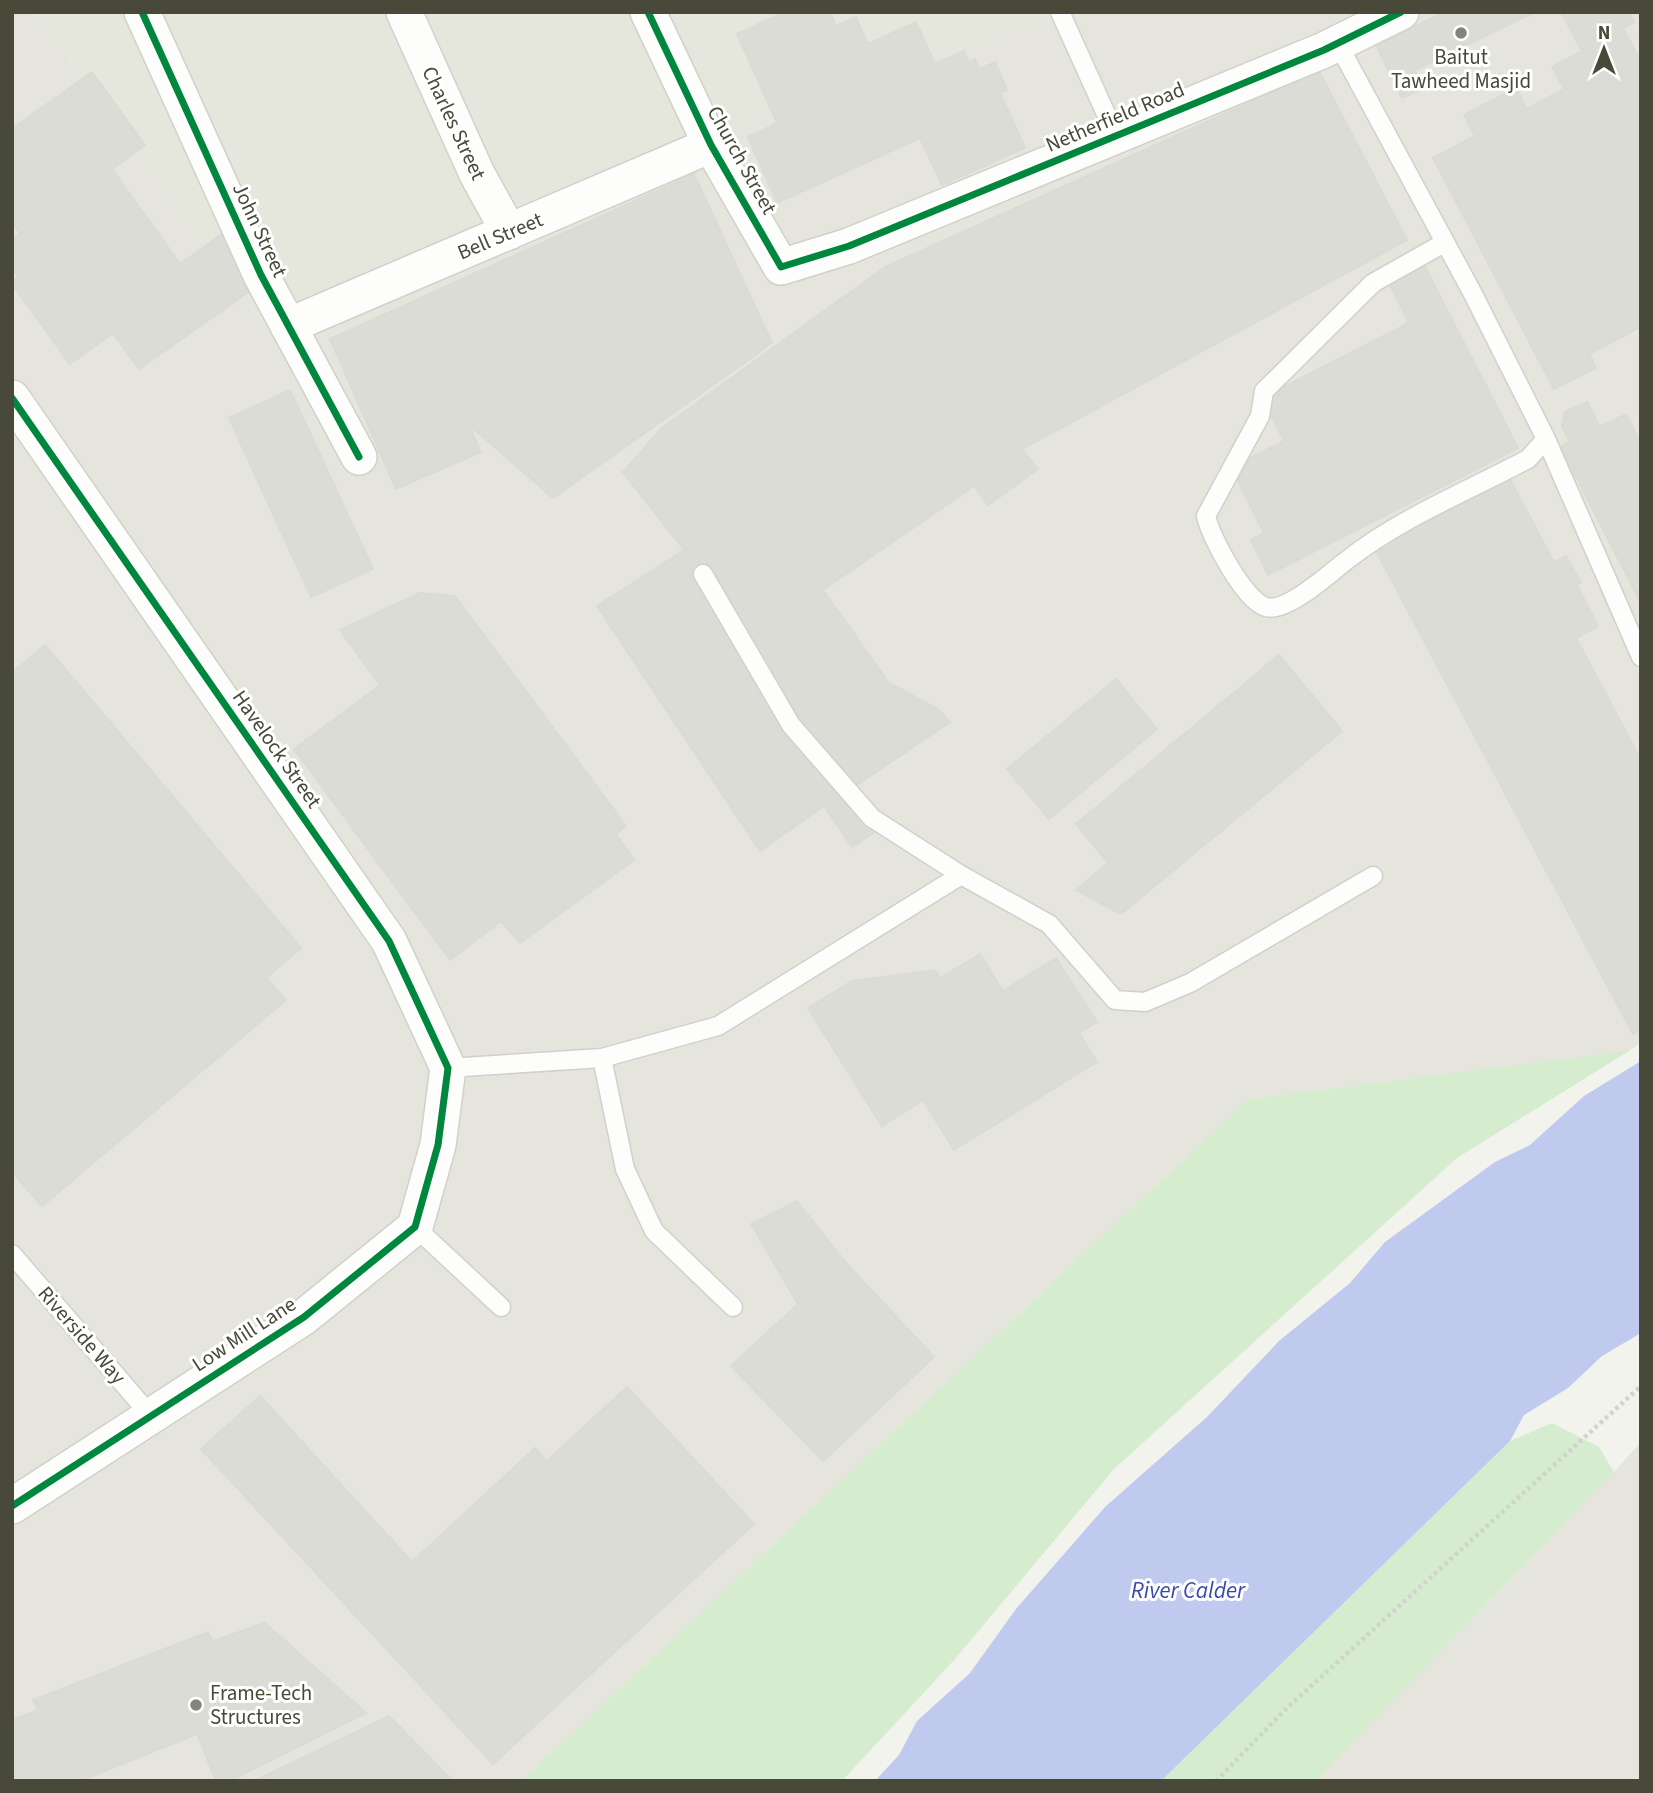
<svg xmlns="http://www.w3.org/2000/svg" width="1653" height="1793" font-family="'Source Sans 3',sans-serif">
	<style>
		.residential { fill: #e5e7dc }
		.industrial { fill: #e5e5dd }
		.green { fill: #d5eccf }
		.water { fill: #c0c9ee }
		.building { fill: #dcdcd6; stroke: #dadbd3; stroke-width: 2 }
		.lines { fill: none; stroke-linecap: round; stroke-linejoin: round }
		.service-casing { stroke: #d0d1cb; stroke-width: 21 }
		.minor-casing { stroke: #d0d1cb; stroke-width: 38 }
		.path { stroke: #d2d3cb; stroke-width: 4.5; stroke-dasharray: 3.5 3.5; stroke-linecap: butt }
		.service { stroke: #fdfdfc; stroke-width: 18 }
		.minor { stroke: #fdfdfc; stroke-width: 35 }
		.cycleway-casing { stroke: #fff; stroke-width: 11 }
		.cycleway { stroke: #00873e; stroke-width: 7 }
		.poi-dot { fill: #848478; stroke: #fff; stroke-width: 2.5 }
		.labels { text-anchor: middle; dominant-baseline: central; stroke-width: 6; stroke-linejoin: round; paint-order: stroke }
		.poi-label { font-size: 21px; fill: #494939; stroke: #fff }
		.street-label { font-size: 21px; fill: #494939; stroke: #fff }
		.water-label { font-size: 23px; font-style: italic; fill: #3649b1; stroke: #fff }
	</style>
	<rect width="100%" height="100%" fill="#f2f3ed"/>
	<path class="residential" d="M34,12H1065L621,165L269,332Z"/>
	<path class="industrial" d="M12,12H34L269,332L621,165L1065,12H1641V1043L1627,1052L1248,1099L521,1781H12Z
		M1641,1442V1781H1316L1614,1472Z"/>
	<path class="green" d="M1629,1051L1457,1158L1114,1469L955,1659L842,1781H521L1248,1099Z
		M1552,1423L1599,1447L1614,1472L1316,1781H1161L1510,1441Z"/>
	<path class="water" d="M1641,1061V1333L1602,1356L1568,1388L1524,1415L1510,1441L1161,1781H875L899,1755L917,1721L970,1673L1016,1609L1105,1507L1207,1417L1279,1341L1350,1283L1385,1242L1495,1162L1530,1145L1584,1096Z"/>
	<path class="building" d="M785,12H830L836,26L856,17L868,44L916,22L935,64L964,51L969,62L975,59L980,69L995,62L1007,90L1000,93L1025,148L942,185L920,138L777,203L748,137L777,123L737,34Z
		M1445,12H1535L1415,70L1424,88L1402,98L1376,45Z
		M1561,12H1629L1634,22L1623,28L1641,62V327L1589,354L1596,368L1554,389L1433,158L1475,136L1464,115L1516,88L1527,109L1564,89L1552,67L1582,51Z
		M1319,71L1407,240L1022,449L1038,469L988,505L974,486L823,590L889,683L938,709L950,722L854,787L882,827L852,847L824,806L760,851L597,606L684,550L623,472L662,428L885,267Z
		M92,72L145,145L112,169L180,264L222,234L258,285L139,369L113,333L70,364L12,284L18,276L12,268V239L20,233L12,222V129Z
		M694,174L772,343L553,498L468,424L414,301Z
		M1424,265L1518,448L1268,575L1251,540L1264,533L1231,468L1284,441L1262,398L1409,323L1389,283Z
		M414,301L481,452L396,489L330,339Z
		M290,390L373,569L311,597L229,418Z
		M1587,402L1600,427L1626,414L1637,435L1572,469L1560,447L1570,442L1562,426L1565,412Z
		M1637,435L1641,442V603L1572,469Z
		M1508,476L1554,562L1566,556L1581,583L1577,585L1598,626L1576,638L1641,760V1030L1633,1034L1374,547Z
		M420,593L455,596L626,826L616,834L634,860L520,943L501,921L450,960L294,749L380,685L340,630Z
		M45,645L301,948L266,978L286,1000L42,1206L12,1172V673Z
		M1279,655L1342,731L1121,914L1076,890L1108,863L1076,824Z
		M1116,679L1157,729L1049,819L1007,769Z
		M980,954L1003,991L1056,958L1097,1022L1079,1033L1097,1062L954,1150L923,1100L882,1126L808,1008L852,981L935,970L940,978Z
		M797,1201L848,1265L934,1357L823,1461L731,1366L798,1304L751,1224Z
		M627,1387L754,1524L493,1764L201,1449L260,1396L412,1562L535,1448L547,1461Z
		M265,1623L366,1713L230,1781H216L197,1734L80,1781H12V1720L38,1710L33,1700L208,1632L213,1641Z
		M389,1716L453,1781H254Z"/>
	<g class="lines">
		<defs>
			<path id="service" d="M1060,12L1116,136
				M1338,44L1473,294L1546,439L1528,459C1467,491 1401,518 1347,560C1330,573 1287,613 1266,607C1245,602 1210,536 1206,516L1260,416L1264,391L1373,283L1444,243
				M1546,439L1641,657
				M703,574L791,725L872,818L961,875
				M602,1058L625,1169L654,1231L733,1307
				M448,1068L602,1058L718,1026L961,875L1049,924L1115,1000L1145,1002L1190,983L1373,876
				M415,1227L501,1307
				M12,1254L151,1416"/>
			<path id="minor" d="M142,12L261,275L359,457
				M404,12L477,174L509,232
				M648,12L711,145L781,267L849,246L1324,50L1401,12
				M288,326L711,145
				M12,398L389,941L448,1068L438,1145L415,1227L304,1317L12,1506"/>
		</defs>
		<use href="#service" class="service-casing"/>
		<use href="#minor" class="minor-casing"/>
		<path class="path" d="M1216,1781L1287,1708L1641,1386"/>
		<use href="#service" class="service"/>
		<use href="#minor" class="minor"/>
		<defs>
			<path id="cycleway" d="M142,12L261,275L359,457
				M648,12L711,145L781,267L849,246L1324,50L1401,12
				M12,398L389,941L448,1068L438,1145L415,1227L304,1317L12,1506"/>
		</defs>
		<use href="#cycleway" class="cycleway-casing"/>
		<use href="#cycleway" class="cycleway"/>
	</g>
	<g class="poi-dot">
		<circle cx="1461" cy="33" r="7"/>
		<circle cx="196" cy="1705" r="7"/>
	</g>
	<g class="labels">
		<g class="poi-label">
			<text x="1461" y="57">Baitut<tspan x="1461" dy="24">Tawheed Masjid</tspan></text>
			<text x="210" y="1693" text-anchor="start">Frame-Tech<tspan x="210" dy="24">Structures</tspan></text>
		</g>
		<g class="street-label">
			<text transform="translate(1115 117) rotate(-23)">Netherfield Road</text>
			<text transform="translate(454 123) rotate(65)">Charles Street</text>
			<text transform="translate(742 160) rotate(61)">Church Street</text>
			<text transform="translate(260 230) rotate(65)">John Street</text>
			<text transform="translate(500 236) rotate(-23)">Bell Street</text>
			<text transform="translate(277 749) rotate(55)">Havelock Street</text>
			<text transform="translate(244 1334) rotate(-33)">Low Mill Lane</text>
			<text transform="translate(82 1335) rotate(49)">Riverside Way</text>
		</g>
		<g class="water-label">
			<text x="1188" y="1590">River Calder</text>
		</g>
	</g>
	<rect width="1653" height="1793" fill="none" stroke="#494939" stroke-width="28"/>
	<g transform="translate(1604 49)" stroke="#ffffff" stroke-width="5" paint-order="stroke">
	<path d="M0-5L12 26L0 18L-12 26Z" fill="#494939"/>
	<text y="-10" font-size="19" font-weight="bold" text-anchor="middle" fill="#494939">N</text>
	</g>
</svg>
